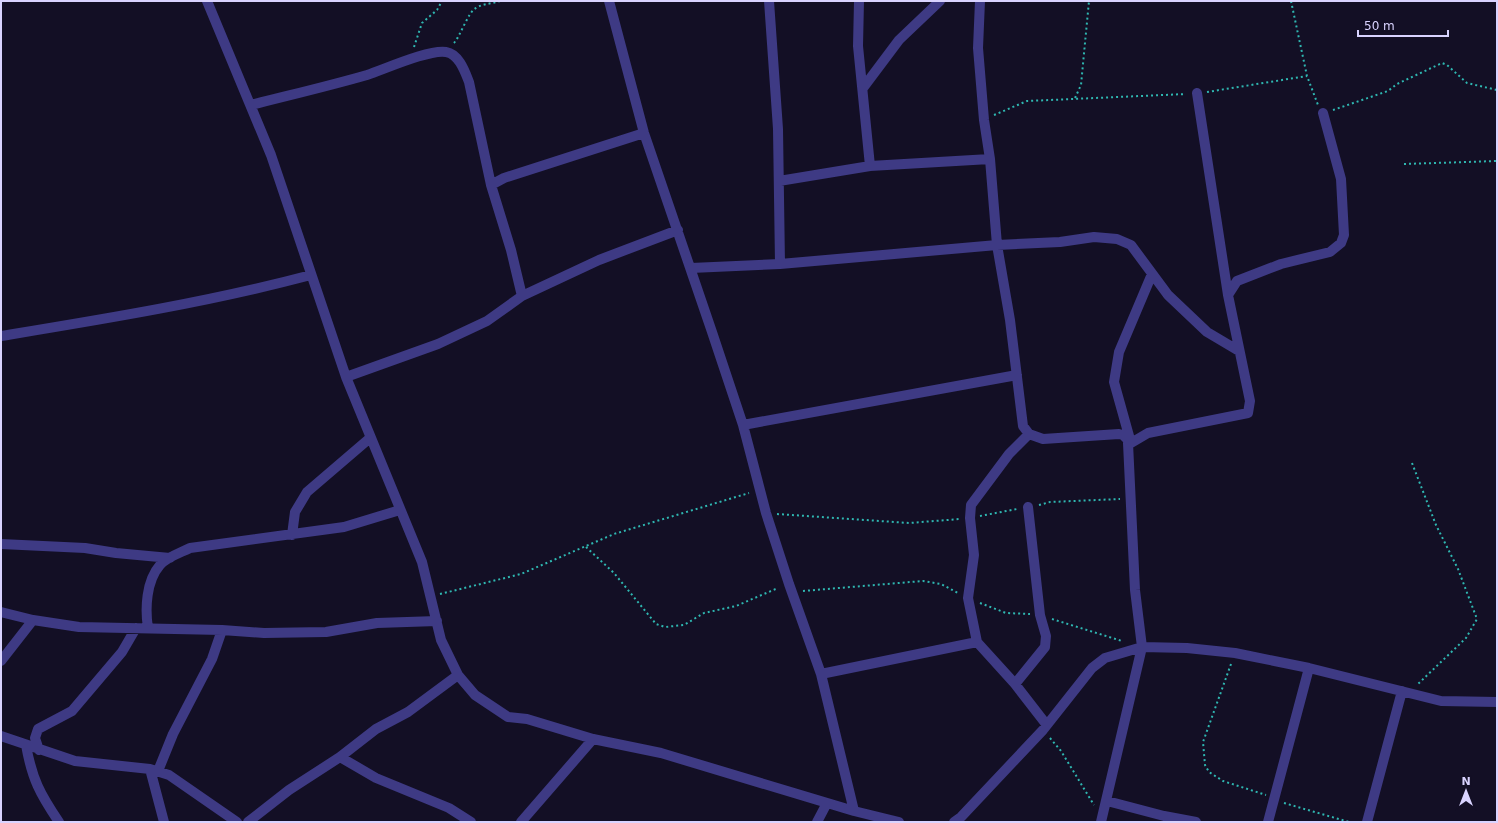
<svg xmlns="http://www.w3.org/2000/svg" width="1498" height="823" font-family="'DejaVu Sans',sans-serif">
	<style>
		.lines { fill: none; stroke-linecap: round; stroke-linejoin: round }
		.path { stroke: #2fb7b1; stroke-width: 2; stroke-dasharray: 2 3; stroke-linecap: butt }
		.minor { stroke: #3e3a84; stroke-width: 10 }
	</style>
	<rect width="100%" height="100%" fill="#130f25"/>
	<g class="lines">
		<path class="path" d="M1291,1L1307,76L1318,105
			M454,43C461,35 468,12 476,8C484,3 492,4 500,1
			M414,47L422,23L437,10L442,1
			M1207,92L1307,76
			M1075,98L1081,85L1089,1
			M1333,110L1388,91L1397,84L1442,63L1447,65L1467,83L1497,90
			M994,115L1027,101L1186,94
			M1404,164L1497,161
			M1412,463L1436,525L1458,569L1477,619L1466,638L1418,684
			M1039,505L1050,502L1120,499
			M777,514L909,523L960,519
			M980,516L1017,509
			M586,547L614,573L656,624L665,627L684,625L704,613L736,606L778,588
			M803,591L923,581L941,584L958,593
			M440,594L521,574L614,534L749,493
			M980,603L1006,613L1030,614
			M1052,619L1122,641
			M1231,664L1203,742L1205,765L1209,772L1223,781L1266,795
			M1050,738L1061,751L1094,805
			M1284,803L1349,822"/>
		<path class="minor" d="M207,1L271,155L346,377L422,562L441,640L458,675L475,695L508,717L527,719L593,739L661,753L854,811L899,822
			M609,1L644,133L712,332L743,425L766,513L789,584L821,674L854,811
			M769,1L778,129L780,264
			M859,1L858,46L870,166
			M980,1L978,48L984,120L990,159L997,245L1010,320L1023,426L1029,434L1043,439L1119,434L1123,435L1131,443H1128L1135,590L1142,647L1101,822
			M863,88L899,40L940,1
			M1197,93L1228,295
			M251,105C290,95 329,86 367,75C385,69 430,49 446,52C459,54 465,72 469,82L491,185L511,250L522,296
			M779,181L870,166L990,159
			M491,185L504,178L644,133
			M691,268L780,264L997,245L1060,242L1094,237L1117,239L1131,245L1168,295L1207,332L1239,351
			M1152,274L1119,352L1114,382L1131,443L1148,433L1248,413L1250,401L1228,295L1237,281L1281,264L1330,252L1341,243L1344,235L1341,179L1323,113
			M1,336C104,319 209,302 311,275
			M346,377L438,344L487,321L522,296L599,260L678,230
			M743,425L1017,375
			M1029,434L1009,454L971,505L970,518L974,555L968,598L977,642L1015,684L1046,724
			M292,535L295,512L307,492L370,438
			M1,544L85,548L116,553L170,558
			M1,612L33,620L79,627L222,630L264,633L326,632L377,623L437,621
			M148,628C145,609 146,581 160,565C167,557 180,553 190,548L344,527L400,510
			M1,661L33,620
			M821,674L977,642
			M1015,684L1045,647L1046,636L1040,615L1028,507
			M1,736L75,761L150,769L169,775L237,822
			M26,745C32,779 40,794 59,822
			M39,750L35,738L38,729L72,711L122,652L136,628
			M340,757L376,778L449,808L471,822
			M150,769L164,822
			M158,771L173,734L212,659L222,630
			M1107,801L1164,816L1196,822
			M248,822L289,790L340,757L376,729L408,712L458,675
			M521,822L593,739
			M817,822L827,803
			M954,822L961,817L1043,730L1092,668L1105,658L1142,647L1187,648L1235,653L1309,668L1441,701L1497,702
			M1268,822L1309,668
			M1367,822L1402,691"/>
	</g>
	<rect width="1498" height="823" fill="none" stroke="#d9d3ff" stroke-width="4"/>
	<g transform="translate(1466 791)" stroke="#130f25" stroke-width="3" paint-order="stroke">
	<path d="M0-3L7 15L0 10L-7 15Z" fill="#d9d3ff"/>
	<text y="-6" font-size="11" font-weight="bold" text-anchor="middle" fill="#d9d3ff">N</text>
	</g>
	<path d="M1358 30v6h90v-6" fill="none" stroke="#d9d3ff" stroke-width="2"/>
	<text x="1364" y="30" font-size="12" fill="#d9d3ff" stroke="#130f25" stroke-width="3" paint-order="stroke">50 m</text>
</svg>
